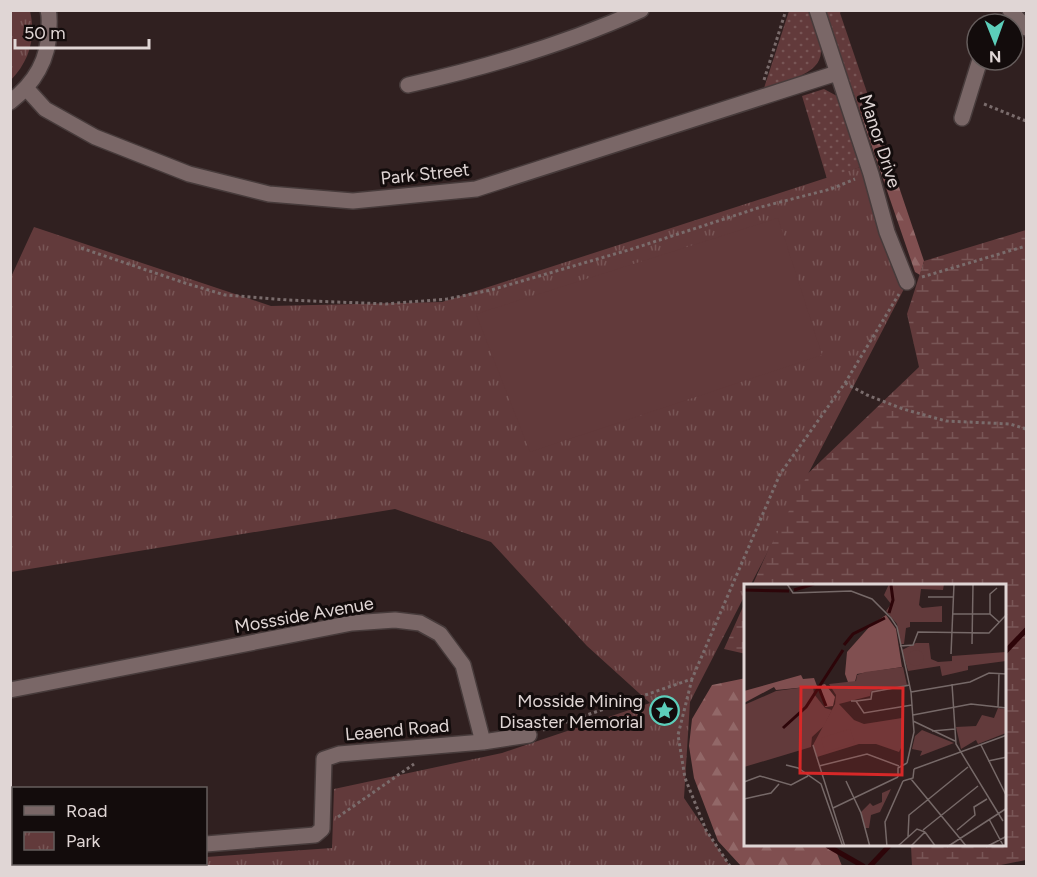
<svg xmlns="http://www.w3.org/2000/svg" width="1037" height="877" font-family="Figtree,sans-serif">
	<style>
		.grass { fill: url(#grass-dots) }
		.forest { fill: url(#forest-firs) }
		.wetland { fill: url(#wetland-marsh) }
		.park { fill: url(#park-tufts) }
		.pitch { fill: #623a3b }
		.lines { fill: none; stroke-linecap: round; stroke-linejoin: round }
		.stream { stroke: #2d0509; stroke-width: 5 }
		.minor-casing { stroke: #473b3b; stroke-width: 18 }
		.path { stroke: #7a6c6c; stroke-width: 3; stroke-dasharray: 3 3; stroke-linecap: butt }
		.minor { stroke: #7a6767; stroke-width: 15 }
		.labels { text-anchor: middle; dominant-baseline: central; stroke-width: 6; stroke-linejoin: round; paint-order: stroke }
		.street-label { font-size: 18px; fill: #e0d6d5; stroke: #130c0c }
		.poi-label { font-size: 18px; fill: #e0d6d5; stroke: #130c0c; text-anchor: end }
		.inset-river { fill: none; stroke: #2d0509; stroke-width: 3 }
		.inset-road { fill: none; stroke: #766968; stroke-width: 1.5 }
		.view { fill: #d62828; fill-opacity: 0.15; stroke: #d62828; stroke-width: 3 }
		.inset-edge { fill: none; stroke: #e0d6d5; stroke-width: 3 }
	</style>
	<defs>
		<pattern id="grass-dots" width="8" height="8" patternUnits="userSpaceOnUse" patternTransform="scale(1.5)"><rect width="8" height="8" fill="#623a3b"/><path d="M2 2h.1M6 6h.1" fill="none" stroke="#785656" stroke-width="1.8" stroke-linecap="round"/></pattern>
		<pattern id="forest-firs" width="22" height="20" patternUnits="userSpaceOnUse" patternTransform="scale(1.5)"><rect width="22" height="20" fill="#804f50"/><path d="M5 1l3.5 6h-7zM16 11l3.5 6h-7z" fill="#926868"/></pattern>
		<pattern id="wetland-marsh" width="20" height="14" patternUnits="userSpaceOnUse" patternTransform="scale(1.5)"><rect width="20" height="14" fill="#623a3b"/><path d="M1 5h8M5 5V1M11 12h8M15 12V8" fill="none" stroke="#785656"/></pattern>
		<pattern id="park-tufts" width="24" height="20" patternUnits="userSpaceOnUse" patternTransform="scale(1.5)"><rect width="24" height="20" fill="#623a3b"/><path d="M3 7l-1-3M5 7V3M7 7l1-3M15 17l-1-3M17 17v-4M19 17l1-3" fill="none" stroke="#785656"/></pattern>
	</defs>
	<rect width="100%" height="100%" fill="#302020"/>
	<path class="grass" d="M789,11H809C813,23 822,39 821,52C820,76 783,81 764,88Z
		M825,11H841L840,13L873,110L861,115Z
		M824,89L837,96L840,103L863,166L827,179L802,96Z"/>
	<path class="forest" d="M873,110L924,261L920,275L915,272L861,115Z
		M746,678V846H834L842,866H741L718,841L694,778L689,746L692,719L712,685Z"/>
	<path class="wetland" d="M1026,230V860L996,866H912L911,846H1006V586H752L799,482L919,367L907,314L924,261Z
		M746,600V654L724,649Z"/>
	<path class="park" d="M11,10L30,11C36,37 30,60 11,80Z
		M863,166L906,285L750,586H746V593L690,702L684,798L730,866H103L113,864H206V857L332,848L334,789L502,753L650,703L587,646L491,542L395,509L11,572V277L34,227L271,306L442,302Z"/>
	<path class="pitch" d="M778,218L822,355L530,452L476,314Z"/>
	<g class="lines">
		<path class="stream" d="M1006,651L1026,630
			M828,846L863,866
			M870,866L889,846"/>
		<defs>
			<path id="minor" d="M817,10L871,174L887,232L907,282
				M1010,10L1026,28
				M408,85C488,67 566,44 641,10
				M26,88L45,109L95,137L189,174L269,194L353,201L476,189L837,73
				M10,102C34,84 49,59 49,29C49,23 50,17 48,10
				M962,118L979,63L982,60
				M10,690L352,623L395,620L420,623L440,634L463,665L483,742L529,735
				M206,844L315,835L322,829L324,759L339,754L483,742
				M41,866L49,864"/>
		</defs>
		<use href="#minor" class="minor-casing"/>
		<path class="path" d="M764,80L786,10
			M984,104L1026,121
			M81,248L185,283L225,295L288,300L386,304L447,299L491,290L632,249L761,207L831,189L855,179
			M922,277L1026,246
			M845,383L867,395L903,409L946,421L1010,424L1026,429
			M692,679L678,735L685,778L706,830L730,866
			M543,730L692,679L780,474L845,383L899,294
			M338,817L414,764"/>
		<use href="#minor" class="minor"/>
	</g>
	<defs>
		<symbol id="sight-ring" viewBox="-11 -11 22 22"><circle r="9.5" fill="#130c0c" stroke="#5cceba" stroke-width="1.5"/><path d="M0-6L1.8-2.2L6-1.7L2.9 1.2L3.7 5.4L0 3.3L-3.7 5.4L-2.9 1.2L-6-1.7L-1.8-2.2Z" fill="#5cceba"/></symbol>
	</defs>
	<g fill-rule="evenodd">
		<use href="#sight-ring" x="648" y="694" width="33" height="33"/>
	</g>
	<g class="labels">
		<g class="street-label">
			<text transform="translate(880 141) rotate(72)">Manor Drive</text>
			<text transform="translate(425 174) rotate(-6)">Park Street</text>
			<text transform="translate(304 615) rotate(-10)">Mossside Avenue</text>
			<text transform="translate(397 730) rotate(-5)">Leaend Road</text>
		</g>
		<g class="poi-label">
			<text x="643" y="701">Mosside Mining<tspan x="643" dy="21">Disaster Memorial</tspan></text>
		</g>
	</g>
	<g transform="translate(744 584)">
		<rect width="262" height="262" fill="#302020"/>
		<path d="M147,205L136,228L127,231L125,244H121L117,228L126,219L129,222L138,218V209Z" fill="#623a3b"/>
		<path d="M142,31L152,45L158,83L113,90L108,109L101,90L103,68L127,41ZM57,91L59,95L70,94L73,102L32,106L30,103L0,119V107ZM81,100L91,113L89,122L81,123L76,101Z" fill="#804f50"/>
		<path d="M69,102L70,110L81,124L88,126L80,142L68,153L67,163L0,183V121L32,107Z" fill="#623a3b"/>
		<path d="M145,0H200L199,6L177,5L175,21L178,24L198,22V38H166V43L162,44L160,60H156L153,40L142,27L147,20L140,11ZM172,59H185L187,75L194,78L208,77V72L262,68V77L224,82V86L198,92L196,82L164,87L158,66ZM159,83L163,101L127,107L126,112L95,120L110,136L120,140L158,134L159,160L155,168L132,160H115L73,173L69,161L91,120L92,111L85,100L112,97L113,91L121,88ZM254,124L262,125V149L234,160L232,156L217,165L212,143L232,142L238,131L250,134ZM178,146L205,157L210,159L176,172L178,167L168,165L171,152Z" fill="#623a3b"/>
		<path d="M164 74a8 8 0 1 1 16 0a8 8 0 1 1-16 0ZM106,145L111,159L81,168L77,154Z" fill="#623a3b"/>
		<path class="inset-river" d="M0,6L45,7M50,6L70,0M145,29L149,16L147,1M100,61L109,50L141,34M75,104L82,122M39,144L62,123L99,66"/>
		<path class="inset-road" d="M43,0L49,9L107,7L128,15L147,34L153,43L167,108L170,148L163,179M184,13H210M209,30H246L255,38M246,30V10L253,4M228,60L229,0M156,62L169,61L174,48L245,49L263,30M207,70L210,0M208,100L212,160L259,237M167,108L226,98L245,89L263,90M107,117H112L120,129L168,121M112,117L127,115L128,108L166,101M254,123L255,89M169,131L227,120L263,124M169,137L211,157M188,147L211,145M69,161L101,263M237,161L263,213M244,177L263,173M42,181L54,184L77,200L99,263M75,182L123,170L155,182M170,185L263,151M154,193V184L163,179M167,195L223,263M102,197L117,229L126,263M159,197L169,194L170,185M0,198L16,192L47,201L64,192M0,215L27,209L35,200M89,224L154,193M245,235L260,263M179,246L234,202M213,246L231,231L230,223L243,215M181,248L192,263M164,253L165,231L224,183M154,262L173,245L181,248M143,263L141,238L159,197M166,263L181,248M203,263L263,224M242,263L263,252"/>
		<path class="view" d="M57,103L159,104L158,191L56,189Z"/>
		<rect width="262" height="262" class="inset-edge"/>
	</g>
	<rect width="1037" height="877" fill="none" stroke="#e0d6d5" stroke-width="24"/>
	<rect x="12" y="787" width="195" height="78" fill="#130c0c" stroke="#655d5c" stroke-width="1.5"/>
	<rect x="24" y="806" width="30" height="9" fill="#7a6767" stroke="#655d5c" stroke-width="1.5"/>
	<text x="66" y="817" font-size="18" fill="#e0d6d5">Road</text>
	<rect x="24" y="832" width="30" height="18" fill="url(#park-tufts)" stroke="#655d5c" stroke-width="1.5"/>
	<text x="66" y="847" font-size="18" fill="#e0d6d5">Park</text>
	<g transform="translate(995 42) rotate(179)"><circle r="28" fill="#130c0c" stroke="#655d5c" stroke-width="1.5"/>
	<path d="M0-4.5L10 22L0 15L-10 22Z" fill="#5cceba"/>
	<text y="-9" font-size="16" font-weight="bold" text-anchor="middle" fill="#e0d6d5">N</text>
	</g>
	<path d="M15 39v9h134v-9" fill="none" stroke="#e0d6d5" stroke-width="3"/>
	<text x="24" y="39" font-size="18" fill="#e0d6d5" stroke="#130c0c" stroke-width="4.5" paint-order="stroke">50 m</text>
</svg>
